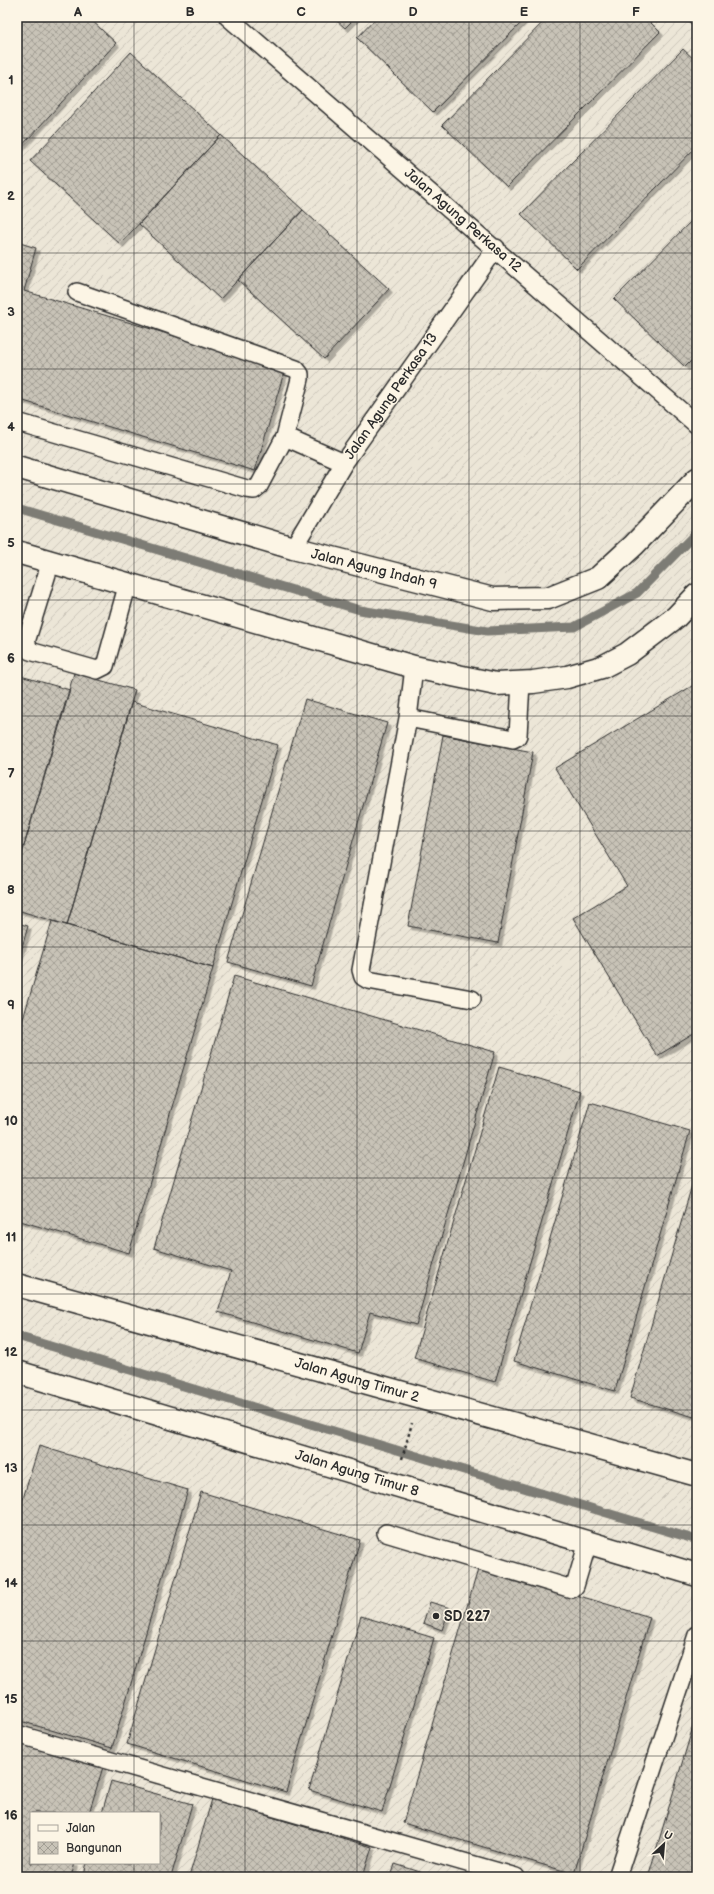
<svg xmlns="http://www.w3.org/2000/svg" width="714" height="1894" font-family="'Balsamiq Sans',sans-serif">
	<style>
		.industrial { fill: url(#industrial-furrows); fill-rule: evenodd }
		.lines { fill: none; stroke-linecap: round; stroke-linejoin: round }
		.stream { stroke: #7d7b74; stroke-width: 9 }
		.building { fill: url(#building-cross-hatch); stroke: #2b2b2b; filter: url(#shadow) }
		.lane-casing { stroke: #2b2b2b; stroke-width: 20 }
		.street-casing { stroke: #2b2b2b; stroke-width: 25 }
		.path { stroke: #2b2b2b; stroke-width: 2.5; stroke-dasharray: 3 3; stroke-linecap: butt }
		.lane { stroke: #fcf5e5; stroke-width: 17 }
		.street { stroke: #fcf5e5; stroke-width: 22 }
		.grid { fill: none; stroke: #2b2b2b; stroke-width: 1; stroke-opacity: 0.55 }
		.poi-dot { fill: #2b2b2b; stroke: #fcf5e5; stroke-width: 1.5 }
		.labels { text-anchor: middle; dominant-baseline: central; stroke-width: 3; stroke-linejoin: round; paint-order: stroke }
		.street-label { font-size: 14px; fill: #2b2b2b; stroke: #fcf5e5 }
		.poi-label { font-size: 14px; font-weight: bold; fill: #2b2b2b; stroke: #fcf5e5; text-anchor: start }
		.neatline { fill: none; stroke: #2b2b2b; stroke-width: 1.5 }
		.grid-label { font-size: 13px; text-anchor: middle; font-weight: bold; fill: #2b2b2b }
	</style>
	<defs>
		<pattern id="industrial-furrows" width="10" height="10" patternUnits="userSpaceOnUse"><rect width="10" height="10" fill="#ece6d7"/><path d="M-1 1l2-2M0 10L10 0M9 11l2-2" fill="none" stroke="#cbc5b9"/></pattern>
		<pattern id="building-cross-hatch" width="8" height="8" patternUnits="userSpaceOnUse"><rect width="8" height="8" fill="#c8c3b7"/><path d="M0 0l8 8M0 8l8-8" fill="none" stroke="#a39f95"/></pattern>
		<filter id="shadow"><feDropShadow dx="3.5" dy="3.5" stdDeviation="0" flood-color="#0004"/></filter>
	</defs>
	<rect width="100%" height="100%" fill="#fcf5e5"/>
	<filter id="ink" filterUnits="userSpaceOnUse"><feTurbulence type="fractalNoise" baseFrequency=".025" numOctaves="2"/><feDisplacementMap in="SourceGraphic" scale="8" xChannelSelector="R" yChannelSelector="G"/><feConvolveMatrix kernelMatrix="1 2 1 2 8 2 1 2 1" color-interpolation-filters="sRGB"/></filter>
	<g filter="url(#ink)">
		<path class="industrial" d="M17,17H697V1877H17ZM31,1813H159V1863H31Z"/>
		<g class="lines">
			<path class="stream" d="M17,508L360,610L487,631L574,627L637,593L697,532
				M17,1336L697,1540"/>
		</g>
		<path class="building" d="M17,17H88L116,43L17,151Z
			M333,17H356L345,28Z
			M377,17H527L433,112L357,38Z
			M548,17H645L660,32L507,187L442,125Z
			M684,17H697V29Z
			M683,49L697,62V146L577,269L521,214Z
			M131,52L221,135L120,244L30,161Z
			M221,135L303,210L220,299L139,224Z
			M303,210L389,289L324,359L238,280Z
			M697,215V355L685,367L614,299Z
			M17,242L36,248L24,291L285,369L255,471L17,399Z
			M74,673L135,690L67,925L17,910V870Z
			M17,675L70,690L17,870Z
			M697,683V1032L657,1056L573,918L627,886L555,768Z
			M305,699L387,723L311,986L228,962Z
			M132,702L278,745L213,968L67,925Z
			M443,735L533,752L498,943L408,926Z
			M52,921L213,968L129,1253L17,1220V1039Z
			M17,923L28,926L17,965Z
			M234,976L495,1052L416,1325L370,1312L358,1353L218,1312L231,1271L154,1248Z
			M499,1067L580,1091L495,1382L414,1358Z
			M590,1102L690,1131L615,1391L514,1361Z
			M692,1185L697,1186V1408L694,1417L630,1398Z
			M39,1446L188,1490L112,1748L17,1720V1518Z
			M201,1492L360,1540L286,1792L127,1744Z
			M479,1566L650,1617L574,1874L403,1823Z
			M430,1602L450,1608L442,1630L423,1623Z
			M361,1616L434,1638L382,1812L309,1790Z
			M697,1713V1877H648Z
			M17,1741L103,1767L89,1813H31V1863H75L71,1877H17Z
			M111,1781L192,1804L171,1877H83L87,1863H159V1813H102Z
			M212,1799L372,1847L363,1877H189Z
			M395,1864L436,1877H391Z"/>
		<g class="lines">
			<defs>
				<path id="lane" d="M228,17L697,425
					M77,292L296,369L300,374V379L285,437
					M17,422L247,489L254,490L259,486L285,437L344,463
					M293,548L344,463L496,248
					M51,561L26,642L30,651L97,670L105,666L128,583
					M408,718L414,667
					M472,999L368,980L363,977L361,970L408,718L513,739L517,737L518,735L521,683
					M386,1533L572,1589L575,1586L588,1542
					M17,1734L516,1877
					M617,1877L697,1635"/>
				<path id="street" d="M17,467L293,548L493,599L548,598L598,578L634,545L697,479
					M17,552L414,667L496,684L533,682L567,677L602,667L627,654L676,617L697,595
					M17,1285L697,1475
					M17,1372L697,1575"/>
			</defs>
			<use href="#lane" class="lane-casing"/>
			<use href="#street" class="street-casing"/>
			<path class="path" d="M402,1459L412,1423"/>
			<use href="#lane" class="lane"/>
			<use href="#street" class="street"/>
		</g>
	</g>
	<path class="grid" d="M134,17V1813M245,17V1877M357,17V1877M469,17V1877M580,17V1877M17,138H697M17,253H697M17,369H697M17,484H697M17,600H697M17,716H697M17,831H697M17,947H697M17,1063H697M17,1178H697M17,1294H697M17,1410H697M17,1525H697M17,1641H697M17,1756H697M134,1863V1877"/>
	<circle class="poi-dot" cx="436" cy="1616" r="4"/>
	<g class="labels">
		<g class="street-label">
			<text transform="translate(463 220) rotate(41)">Jalan Agung Perkasa 12</text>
			<text transform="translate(391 396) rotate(-55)">Jalan Agung Perkasa 13</text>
			<text transform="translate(374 569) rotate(14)">Jalan Agung Indah 9</text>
			<text transform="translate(357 1380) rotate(16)">Jalan Agung Timur 2</text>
			<text transform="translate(357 1473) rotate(17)">Jalan Agung Timur 8</text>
		</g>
		<g class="poi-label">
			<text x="444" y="1616">SD 227</text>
		</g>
	</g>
	<rect width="714" height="1894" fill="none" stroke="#fcf5e5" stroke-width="44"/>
	<rect x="30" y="1812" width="130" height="52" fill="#fcf5e5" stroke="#a8a49b"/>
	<rect x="38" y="1825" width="20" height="6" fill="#fcf5e5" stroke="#a8a49b"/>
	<text x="66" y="1832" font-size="12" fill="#2b2b2b">Jalan</text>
	<rect x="38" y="1842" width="20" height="12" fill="url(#building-cross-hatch)" stroke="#a8a49b"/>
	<text x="66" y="1852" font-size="12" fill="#2b2b2b">Bangunan</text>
	<g transform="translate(664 1844) rotate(26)" stroke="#fcf5e5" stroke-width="3" paint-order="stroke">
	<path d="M0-3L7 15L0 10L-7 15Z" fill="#2b2b2b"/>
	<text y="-6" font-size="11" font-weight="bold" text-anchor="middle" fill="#2b2b2b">U</text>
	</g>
	<rect x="22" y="22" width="670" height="1850" class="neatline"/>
	<g class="grid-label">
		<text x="78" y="16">A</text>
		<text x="190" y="16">B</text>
		<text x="301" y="16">C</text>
		<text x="413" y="16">D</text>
		<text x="524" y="16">E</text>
		<text x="636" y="16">F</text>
		<text x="11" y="84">1</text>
		<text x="11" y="200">2</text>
		<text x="11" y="316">3</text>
		<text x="11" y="431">4</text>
		<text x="11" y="547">5</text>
		<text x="11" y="662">6</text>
		<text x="11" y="778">7</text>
		<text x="11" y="894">8</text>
		<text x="11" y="1009">9</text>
		<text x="11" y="1125">10</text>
		<text x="11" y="1241">11</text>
		<text x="11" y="1356">12</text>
		<text x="11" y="1472">13</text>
		<text x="11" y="1587">14</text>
		<text x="11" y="1703">15</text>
		<text x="11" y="1819">16</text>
	</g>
</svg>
